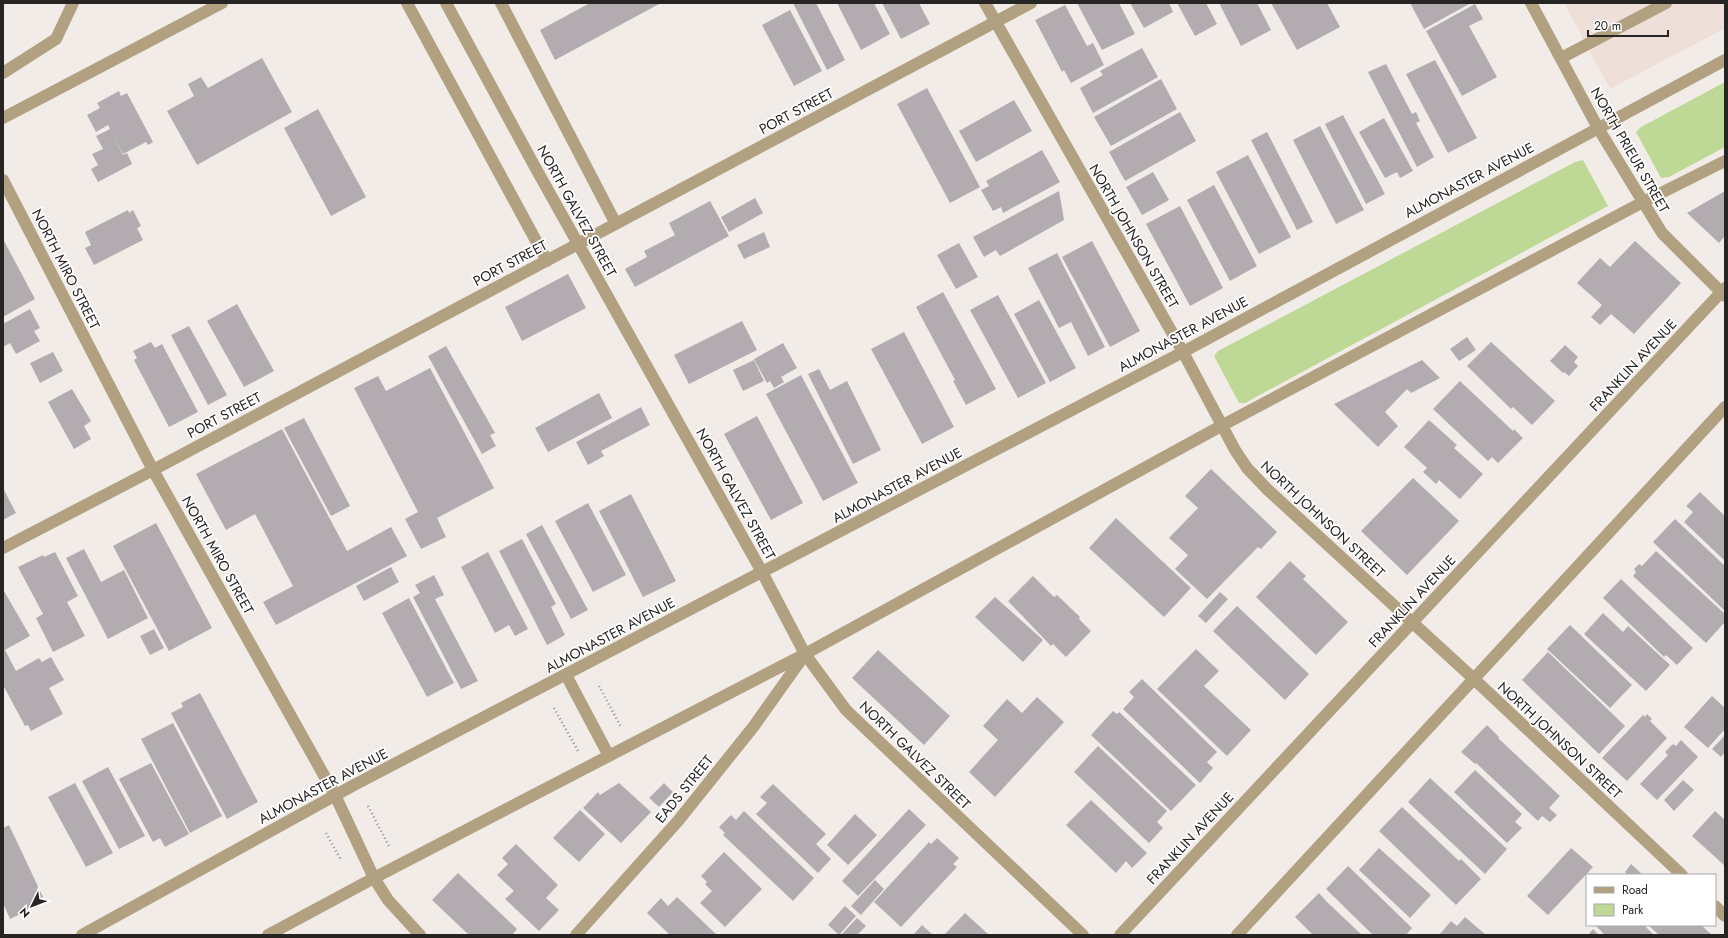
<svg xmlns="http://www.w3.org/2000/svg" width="1728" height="938" font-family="Jost,sans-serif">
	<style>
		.built { fill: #eedfd9 }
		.green { fill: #bed996 }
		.building { fill: #b2acb0 }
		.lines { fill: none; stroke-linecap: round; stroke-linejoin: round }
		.path { stroke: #938f8d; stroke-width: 2.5; stroke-dasharray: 1 3; stroke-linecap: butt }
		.minor { stroke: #b1a180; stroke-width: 12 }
		.labels { text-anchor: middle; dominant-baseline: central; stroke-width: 3.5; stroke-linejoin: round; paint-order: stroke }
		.street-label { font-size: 14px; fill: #272524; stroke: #fff }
	</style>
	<rect width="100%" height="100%" fill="#f2ece9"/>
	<path class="built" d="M1564,3H1725V28L1610,89Z"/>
	<path class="green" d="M1725,82V147L1669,177L1661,178L1636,132L1641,127Z
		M1583,160L1608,206L1245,403H1239L1214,356L1218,351L1575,162Z"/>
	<path class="building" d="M590,3H661L555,60L540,30Z
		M793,3H816L845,60L827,70Z
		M837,3H874L890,34L861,50Z
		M882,3H919L930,24L901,39Z
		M1077,3H1119L1135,34L1102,50Z
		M1130,3H1169L1173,12L1144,28Z
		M1177,3H1206L1217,24L1195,36Z
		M1219,3H1257L1271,30L1241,46Z
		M1271,3H1327L1340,27L1297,50Z
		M1410,3H1471L1424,29Z
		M1475,4L1483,19L1469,26L1497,77L1462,96L1426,31Z
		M1065,5L1087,46L1093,43L1104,65L1071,83L1064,70L1062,72L1035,20Z
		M790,10L822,71L794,86L762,25Z
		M1142,48L1158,77L1093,113L1080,88L1103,75L1100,71Z
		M262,58L292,112L197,165L167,111L194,96L188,84L201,77L208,88Z
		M1435,60L1477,138L1448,153L1406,74Z
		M1386,64L1412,114L1416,112L1420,121L1416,123L1434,157L1417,167L1368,72Z
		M1161,79L1177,109L1111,146L1094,117Z
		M927,88L980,187L950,203L897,104Z
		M119,91L121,96L127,93L153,142L148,145L146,142L123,154L113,135L123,155L127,153L132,164L98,182L91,169L98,165L92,154L103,149L96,136L110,129L108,125L96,132L87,115L100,108L97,103Z
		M1014,100L1032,131L976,162L959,131Z
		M318,109L366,197L331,216L284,128Z
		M1180,112L1196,141L1125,181L1109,152Z
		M1343,115L1385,194L1366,204L1325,124Z
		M1384,118L1413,171L1400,178L1397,172L1385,178L1359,132Z
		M1320,126L1364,210L1336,224L1293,140Z
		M1267,132L1313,222L1297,230L1251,140Z
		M1042,150L1060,182L1003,213L1001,207L993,211L981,190L989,186L986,181Z
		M1248,155L1291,237L1259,254L1216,172Z
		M1153,172L1169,200L1142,215L1126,187Z
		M1214,185L1257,266L1230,281L1187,200Z
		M1059,191L1064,220L1000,256L996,250L984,257L973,237Z
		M1725,191V236L1719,243L1687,213Z
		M755,198L763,213L729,232L721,217Z
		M710,201L729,236L635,287L625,269L647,257L644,251L675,235L669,223Z
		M1180,206L1223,288L1190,306L1146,224Z
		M128,210L129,213L133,210L141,226L137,228L143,240L94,265L85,248L91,245L85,232Z
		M764,232L770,247L744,259L737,245Z
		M3,239L35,299L3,317Z
		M1092,241L1140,331L1110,347L1062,257Z
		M1635,241L1681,283L1634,334L1611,314L1600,325L1591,317L1602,305L1577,283L1600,258L1610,267Z
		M959,243L978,277L956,289L937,255Z
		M1057,253L1105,347L1088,356L1071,322L1059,328L1028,268Z
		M568,274L586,308L522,341L505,307Z
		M943,292L996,389L966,405L953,381L955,380L916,307Z
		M998,295L1046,383L1018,398L970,310Z
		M1039,300L1076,368L1050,382L1014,314Z
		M237,304L274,371L244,387L207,321Z
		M30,309L40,328L34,331L40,341L16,354L10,343L3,347V324Z
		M742,321L757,350L689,384L674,355Z
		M189,326L227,395L208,405L171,335Z
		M904,332L954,427L922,444L871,349Z
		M1467,337L1476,350L1459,361L1450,349Z
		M151,342L155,348L162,344L198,412L169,427L134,360L137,358L133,351Z
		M1491,342L1555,401L1532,425L1513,407L1511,409L1467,366Z
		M783,343L797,368L781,377L784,382L774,388L770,381L767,383L754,359Z
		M1565,345L1578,357L1574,362L1578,366L1569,376L1564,372L1563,373L1550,361Z
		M446,346L495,433L490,435L496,446L482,454L428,356Z
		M53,352L63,371L40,383L30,363Z
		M754,360L764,381L743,391L733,370Z
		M1422,360L1440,378L1411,393L1407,389L1385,412L1398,426L1378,447L1334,404Z
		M430,368L494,488L437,518L446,537L421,549L405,519L418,512L354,388L378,376L386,391Z
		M819,369L830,390L847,381L881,450L853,464L808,374Z
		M801,375L858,483L823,501L766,394Z
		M1460,381L1513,431L1514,429L1523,438L1498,463L1492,457L1488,461L1433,409Z
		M72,389L91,421L84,426L91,439L74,449L48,402Z
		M599,393L612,418L548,452L535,428Z
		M641,407L650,425L601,451L604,456L588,465L576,442Z
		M757,416L803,503L771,520L724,434Z
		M304,418L350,506L331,516L284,428Z
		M1429,420L1457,445L1454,448L1483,474L1460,499L1439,480L1436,484L1423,472L1427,468L1404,447Z
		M282,429L347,551L391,527L407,556L276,625L263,602L293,586L255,514L226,530L196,474Z
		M1211,469L1277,532L1261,549L1258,547L1207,599L1175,569L1188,555L1169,538L1198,508L1185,496Z
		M1413,478L1459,521L1407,575L1361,531Z
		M3,488L16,513L3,520Z
		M1700,492L1725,516V561L1684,522L1693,512L1686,506Z
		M631,494L676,581L643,597L599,511Z
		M588,503L626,575L593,592L555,521Z
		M1116,518L1191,588L1164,617L1089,548Z
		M1675,519L1725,566V611L1653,542Z
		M156,523L212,628L169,651L113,546Z
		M542,525L588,610L571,619L526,534Z
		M522,539L556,604L551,607L565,635L547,645L499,551Z
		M84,549L101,582L124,570L148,618L108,639L66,558Z
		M1656,551L1725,614V622L1706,643L1633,576L1636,572L1634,569L1639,564L1642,566Z
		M55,552L78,596L67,602L85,636L53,652L36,618L43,614L18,567L43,555L44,557Z
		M488,552L528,629L515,636L509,625L495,633L461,567Z
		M1290,561L1306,576L1303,579L1348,622L1316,655L1256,597Z
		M391,567L399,582L364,601L356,586Z
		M434,575L444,595L435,599L478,681L461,689L413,597L420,593L415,585Z
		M1033,576L1054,597L1057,595L1080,617L1079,619L1091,631L1066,657L1053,644L1051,646L1008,601Z
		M1621,579L1693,648L1677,665L1666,655L1664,657L1603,598Z
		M3,591H4L30,636L3,651Z
		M1220,592L1228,599L1206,623L1198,616Z
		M995,597L1043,640L1023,662L975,617Z
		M409,598L454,683L427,697L382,613Z
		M1237,606L1309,674L1285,700L1213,631Z
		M1603,613L1623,632L1628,626L1670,665L1646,691L1584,634Z
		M1570,625L1632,685L1610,708L1547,649Z
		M154,629L164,648L150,655L140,636Z
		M1196,649L1219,671L1204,686L1251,730L1227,756L1157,689Z
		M5,650L16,671L39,658L42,662L51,657L64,680L49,688L63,714L31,731L28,725L25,726L3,685V652Z
		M878,650L950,716L924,745L852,678Z
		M1548,652L1625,726L1599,754L1522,680Z
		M1142,679L1217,752L1207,762L1213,768L1200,783L1123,709L1134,697L1129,692Z
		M200,693L258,802L227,819L171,713L183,707L181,703Z
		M1712,696L1725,708V729L1708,748L1684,727Z
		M1037,697L1064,722L995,797L969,772L998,740L983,726L1007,699L1022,713Z
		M1113,711L1117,714L1119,712L1196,785L1171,811L1091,735Z
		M1647,714L1652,719L1650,721L1667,738L1627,781L1602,758L1643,715L1645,717Z
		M173,723L222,816L190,833L141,739Z
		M1487,725L1499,737L1498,738L1560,796L1549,808L1557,815L1550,822L1542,816L1538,821L1476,763L1475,764L1461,752Z
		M1725,735V752L1721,757L1712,749Z
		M1681,740L1698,757L1657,800L1640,784L1668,755L1665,752L1673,744L1676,746Z
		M1098,746L1167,811L1157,822L1163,828L1149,843L1074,772Z
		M151,763L189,834L165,847L160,838L153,842L119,779Z
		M108,767L145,836L119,849L82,781Z
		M1475,770L1522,814L1515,822L1522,828L1507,843L1454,792Z
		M1430,778L1507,849L1485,874L1408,802Z
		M1683,780L1694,790L1674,811L1664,800Z
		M75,783L113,853L86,867L48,797Z
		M619,783L651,812L621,843L583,808L598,792L600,795Z
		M664,783L673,792L659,807L649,798Z
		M773,784L826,834L816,844L831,859L818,873L756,814L767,803L760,797Z
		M1091,800L1147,853L1132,868L1126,861L1116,873L1066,825Z
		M1402,807L1459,861L1461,859L1481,879L1456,905L1379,831Z
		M909,809L926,825L858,896L842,881Z
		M580,810L605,834L579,862L553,838Z
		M744,811L814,878L793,901L723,835L725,833L719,827L731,815L736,820Z
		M1715,811L1725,820V866L1692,836Z
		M855,814L877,835L848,865L827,845Z
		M9,825L43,897L38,899L41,904L10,919L3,903V828Z
		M937,838L959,858L953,864L957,867L901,927L874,902L929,842L931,844Z
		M516,844L558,885L546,898L559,910L539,931L505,899L514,891L497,875L508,864L502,858Z
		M1379,848L1431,895L1410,918L1359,870Z
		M1571,848L1593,867L1548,915L1527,896Z
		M724,852L762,889L725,927L700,903L712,891L705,884L707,882L701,876Z
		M1631,864L1643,875H1628L1625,872Z
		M1348,866L1412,928L1406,935H1373L1326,889Z
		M458,873L517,929L512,935H469L432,900Z
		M875,880L884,889L861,915L851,906Z
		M1319,893L1327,902L1362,935H1313L1295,917Z
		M677,897L717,935H670L647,913L661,898L668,906Z
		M845,906L856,916L839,935L828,925Z
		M965,913L989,935H944Z
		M1465,917L1486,935H1439L1451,921L1457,926Z
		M857,918L866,926L857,935H841Z
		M922,925L933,935H913Z
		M1595,925H1644L1654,935H1605Z
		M1648,925H1701L1712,935H1659Z
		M1593,929L1599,935H1588Z"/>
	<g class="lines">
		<path class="path" d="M599,686L621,727
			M554,708L578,751
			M368,806L390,848
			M326,833L341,860"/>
		<path class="minor" d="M407,3L547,261
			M446,3L535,167L762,572L805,654L846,710L1083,935
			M501,3L616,224
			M985,3L1183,352L1235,450L1247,468L1268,490L1474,679L1682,875
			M1531,3L1598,128L1662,233L1725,296
			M1561,58L1666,3
			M3,73L56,39L73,3
			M3,118L222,3
			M3,180L153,470L335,795L374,878L388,900L420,935
			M3,548L153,470L1031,3
			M566,675L609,756
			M1715,906L1725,916
			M82,935L354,785L1183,352L1725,60
			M268,935L374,878L805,654L1221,426L1643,202L1725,161
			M576,935L678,821L754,726L803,657
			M1120,935L1725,288
			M1237,935L1725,407"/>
	</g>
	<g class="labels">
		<g class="street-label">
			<text transform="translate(796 111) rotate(-28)">PORT STREET</text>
			<text transform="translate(1630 150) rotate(60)">NORTH PRIEUR STREET</text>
			<text transform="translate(1469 180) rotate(-28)">ALMONASTER AVENUE</text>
			<text transform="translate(577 211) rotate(61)">NORTH GALVEZ STREET</text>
			<text transform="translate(1134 236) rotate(60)">NORTH JOHNSON STREET</text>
			<text transform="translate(510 263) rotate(-28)">PORT STREET</text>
			<text transform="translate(66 269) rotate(63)">NORTH MIRO STREET</text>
			<text transform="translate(1183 334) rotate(-28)">ALMONASTER AVENUE</text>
			<text transform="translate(1633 365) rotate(-47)">FRANKLIN AVENUE</text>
			<text transform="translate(224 415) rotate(-28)">PORT STREET</text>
			<text transform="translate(897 485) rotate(-28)">ALMONASTER AVENUE</text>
			<text transform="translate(736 494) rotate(61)">NORTH GALVEZ STREET</text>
			<text transform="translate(1323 519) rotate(43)">NORTH JOHNSON STREET</text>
			<text transform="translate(218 555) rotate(61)">NORTH MIRO STREET</text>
			<text transform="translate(1412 601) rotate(-47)">FRANKLIN AVENUE</text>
			<text transform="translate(610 635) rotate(-28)">ALMONASTER AVENUE</text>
			<text transform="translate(1560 740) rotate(43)">NORTH JOHNSON STREET</text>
			<text transform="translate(915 755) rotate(44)">NORTH GALVEZ STREET</text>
			<text transform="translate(323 786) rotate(-28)">ALMONASTER AVENUE</text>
			<text transform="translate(684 789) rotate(-51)">EADS STREET</text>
			<text transform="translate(1190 838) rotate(-47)">FRANKLIN AVENUE</text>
		</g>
	</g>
	<rect width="1728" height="938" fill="none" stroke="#272524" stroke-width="8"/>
	<rect x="1586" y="874" width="130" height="52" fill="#ffffff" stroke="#a9a8a7"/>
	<rect x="1594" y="887" width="20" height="6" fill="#b1a180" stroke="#a9a8a7"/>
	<text x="1622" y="894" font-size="12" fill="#272524">Road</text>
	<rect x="1594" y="904" width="20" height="12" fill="#bed996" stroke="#a9a8a7"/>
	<text x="1622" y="914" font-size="12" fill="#272524">Park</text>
	<g transform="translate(32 906) rotate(227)" stroke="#ffffff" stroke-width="3" paint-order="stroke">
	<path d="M0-3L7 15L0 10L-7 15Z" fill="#272524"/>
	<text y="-6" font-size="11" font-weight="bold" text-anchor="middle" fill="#272524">N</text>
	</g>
	<path d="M1588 30v6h80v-6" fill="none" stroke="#272524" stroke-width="2"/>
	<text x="1594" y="30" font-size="12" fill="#272524" stroke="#ffffff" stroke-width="3" paint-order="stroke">20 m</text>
</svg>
